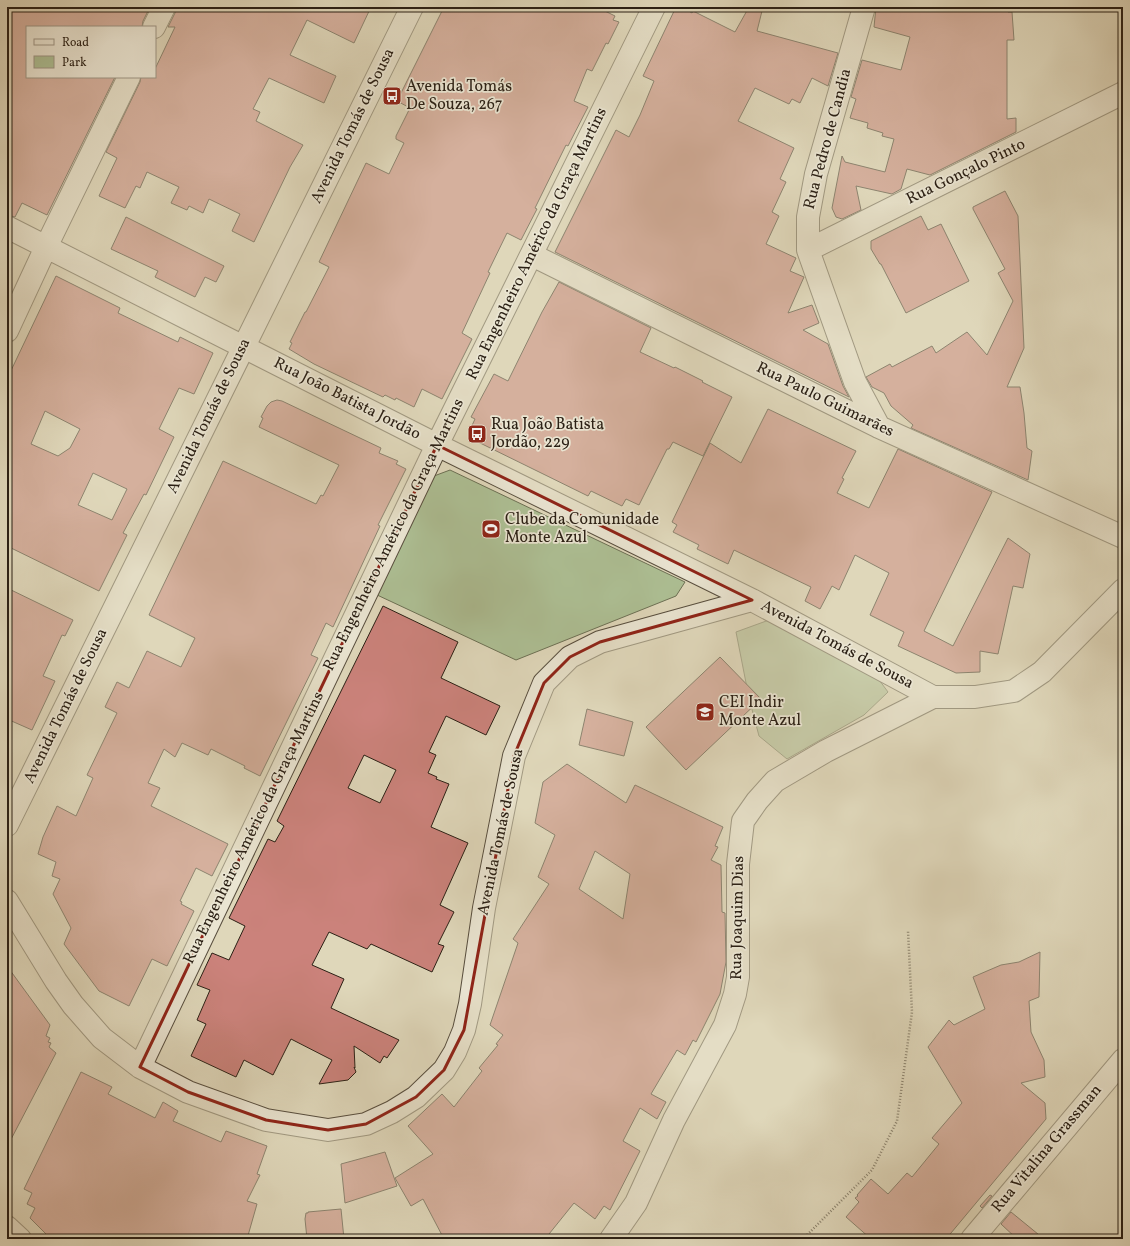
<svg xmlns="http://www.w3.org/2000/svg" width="1130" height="1246" font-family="Vollkorn,serif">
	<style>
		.green { fill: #adbf94; stroke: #6c7054 }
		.building { fill: #cb827b; stroke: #2b2015; fill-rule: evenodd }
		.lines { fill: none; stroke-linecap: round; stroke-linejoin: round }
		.minor-casing { stroke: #584e3e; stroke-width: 24 }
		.path { stroke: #2b2015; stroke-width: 2.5; stroke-dasharray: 1 2; stroke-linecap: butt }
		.minor { stroke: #eae5d2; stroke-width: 22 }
		.marked { fill: none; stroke: #8f2418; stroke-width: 3; stroke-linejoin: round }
		.labels { text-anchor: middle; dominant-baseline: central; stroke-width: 3.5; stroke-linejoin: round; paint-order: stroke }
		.poi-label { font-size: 16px; fill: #2b2015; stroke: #eae5d2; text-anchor: start }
		.street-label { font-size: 16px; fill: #2b2015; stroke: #eae5d2 }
	</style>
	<rect width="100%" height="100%" fill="#dfd7ba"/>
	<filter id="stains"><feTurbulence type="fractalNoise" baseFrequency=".005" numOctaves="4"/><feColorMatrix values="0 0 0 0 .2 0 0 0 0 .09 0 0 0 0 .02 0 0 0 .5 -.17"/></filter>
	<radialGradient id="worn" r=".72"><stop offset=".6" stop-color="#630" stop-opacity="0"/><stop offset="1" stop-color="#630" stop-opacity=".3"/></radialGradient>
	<path class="green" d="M450,470L685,582L676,596L516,660L375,594L434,476Z
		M769,620L874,673L888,692L864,715L787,759L759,736L749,698L736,632Z"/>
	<path class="building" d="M7,7H150L143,21L142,27H27V77H115L47,215L22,203L15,217L7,215Z
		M176,7H371L354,43L307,20L290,55L336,76L324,103L269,78L253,109L260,112L256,121L303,145L290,167L254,242L232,231L240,214L209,199L203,213L189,206L187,210L171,203L179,187L147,172L140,188L136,186L125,208L99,196L117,158L106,152L140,82L141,77H155V69L175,27H168L175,13Z
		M444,7H597L615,16L613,20L619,22L608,44L606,43L592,71L587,69L574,101L588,107L568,146L566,145L535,208L537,209L521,240L507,233L488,272L490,273L462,333L472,339L442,399L422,389L414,407L396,398L395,400L385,395L383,397L314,364L289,349L292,343L290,342L305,312H306L329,267L319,262L366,163L389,174L404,143L396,139V136L410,108L397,101Z
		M676,7H682L692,13L693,11L735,32L749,7H763L757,31L838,53L828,86L812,78L800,103L792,99L789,104L755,88L738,121L794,148L780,179L786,182L772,212L779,216L766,244L796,258L790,271L804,277L788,313L812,305L819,323L803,330L828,344L843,386L849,397L555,252L616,130L629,137L640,115L654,81L643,76Z
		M876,7H1008V12H1012L1014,40H1007V119L1016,118V132L930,175L907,169L901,189L892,194L856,186L861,210L842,219L836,217L832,208L842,156L845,162L885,172L894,139L882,136L883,133L867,128L868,123L850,118L856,99L851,97L862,60L901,70L910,37L874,27Z
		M1005,191L1018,216L1024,348L1007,387H1020L1024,413L1027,448L1032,451L1028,480L911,428L913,425L891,406L884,393L872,387L866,377L890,364L892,367L932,346L936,353L967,332L987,355L1013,301L998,273L1005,269L973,209V207Z
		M921,216L928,230L941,224L969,281L906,313L881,264H880L871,249V241Z
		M126,217L224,266L216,282L205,277L195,297L155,277L158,271L111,249Z
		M56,276L120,308L118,313L178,342L180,337L213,353L194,394L179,388L159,429L174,437L146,495L144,494L123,533L127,535L99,591L7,546V379ZM45,411L80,429L70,448L58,456L31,444ZM93,473L127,489L112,520L78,505Z
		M559,282L651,328L640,352L674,368L675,367L703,381L702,382L732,397L703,456L673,442L669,449H667L639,505L626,499L622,506L591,491L588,496L476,441L469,432L475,419L471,417L494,374L508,381L542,312Z
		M277,400L282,401L381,448L379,453L398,461L396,464L406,469L378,525L380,526L333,627L326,623L311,655L318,658L260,776L244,768L245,766L211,749L208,755L182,743L175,757L164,749L148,783L160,788L151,806L228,844L212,876L196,868L180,901L182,902L181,904L194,911L167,966L152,959L129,1006L99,991L64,944L71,928L53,894L60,879L52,876L56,862L38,854L43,837L57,806L76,816L93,778L87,775L117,713L105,707L117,682L129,688L147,651L181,667L195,638L149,615L223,461L316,504L321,495L323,496L339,465L259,427L263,418L261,417L267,406L271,402Z
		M768,409L856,451L842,478L844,479L837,493L869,508L898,449L992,492L924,631L953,646L1008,538L1030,554L1023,588L1013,586L998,654L980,651V672L956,673L898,646L904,632L870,615L889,573L855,555L839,590L832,586L820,609L805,601L811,587L734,550L728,564L697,549L699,545L673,532L677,525L672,522L710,443L741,463Z
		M7,588L73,620L65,636L62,635L43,676L55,681L32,730L7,719Z
		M383,606L458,642L441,678L500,706L486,735L446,716L429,752L436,755L428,773L437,777L436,779L449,784L431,827L468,843L440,905L454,912L438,944L444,946L432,972L371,944L367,949L329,932L312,965L344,979L331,1008L399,1040L387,1058L384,1056L380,1063L354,1046L355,1068L354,1067L356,1072L348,1080L319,1084L332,1060L291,1039L273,1075L244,1060L236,1077L191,1056L206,1024L197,1020L210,990L197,985L212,953L229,960L245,926L229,918L268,839L275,842L284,826L277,821ZM364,755L396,770L380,803L348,788Z
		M720,657L761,699L686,770L646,727Z
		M587,709L633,722L624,756L579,745Z
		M567,764L626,803L635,785L723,827L715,846L718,847L711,860L721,865L722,912L725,913L726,962L720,994L696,1042L693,1040L685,1055L677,1050L651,1094L666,1102L657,1119L640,1108L623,1141L640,1151L610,1210L604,1206L595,1219L574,1203L545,1239H444L423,1199L411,1206L395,1178L433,1154L408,1126L442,1094L454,1107L482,1071L479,1068L498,1045L496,1044L503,1035L490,1025L518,943L513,939L549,884L538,877L555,835L535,823L543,782ZM595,851L630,874L623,919L579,889Z
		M1040,952L1039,997L1029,1001L1031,1032L1044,1060L1045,1077L1021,1083L1045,1103L1046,1119L946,1239H871L846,1217L859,1202L855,1198L858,1196L857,1195L871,1179L888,1194L907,1173L912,1177L939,1144L932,1138L962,1103L928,1047L949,1020L954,1025L985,1009L973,977L1001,965L1019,962Z
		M7,966L50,1025L46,1036L50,1038L48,1042L51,1043L49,1047L56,1053L7,1147Z
		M81,1072L112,1087L108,1094L155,1118L163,1102L178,1111L173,1121L221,1142L226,1131L267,1146L257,1174L260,1175L247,1201L257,1204L247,1239H51L30,1218L35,1208L27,1204L32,1193L24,1189Z
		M385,1152L397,1186L345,1203L341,1164Z
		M990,1195L992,1196L982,1208L980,1206Z
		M341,1209L344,1239H307L305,1219L306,1213H308V1212Z
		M1011,1212L1044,1239H1017L1001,1224Z"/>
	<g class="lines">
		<defs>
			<path id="minor" d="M864,7L816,174L808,217V250L855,382L879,427
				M154,27L164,7
				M7,227L437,445L752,600L933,697H975L1014,691L1042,672L1123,590
				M808,250L1123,93
				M532,255L879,427L1123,537
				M7,331L46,247L129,77
				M7,825L412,7
				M7,901L56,981L73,1005L102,1038L140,1067L188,1092L266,1120L328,1130L366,1124L392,1112L416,1097L444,1070L455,1052L464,1030L470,1004L484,908L514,756L544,683L570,657L600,642L752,600
				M140,1067L437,445L654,7
				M7,1227L20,1239
				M611,1239L636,1203L674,1120L725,1025L735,994L738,977V864L743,821L757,801L775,781L826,751L933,697
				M972,1239L1123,1060"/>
		</defs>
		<use href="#minor" class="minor-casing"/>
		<path class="path" d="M803,1239L872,1170L897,1121L912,1012L908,931"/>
		<use href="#minor" class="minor"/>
	</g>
	<path d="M0 0H1130V1246H0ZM437,445L752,600L600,642L570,657L544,683L514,756L464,1030L444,1070L416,1097L366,1124L328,1130L266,1120L188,1092L140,1067Z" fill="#dfd7ba" fill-opacity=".55" fill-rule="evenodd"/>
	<path class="marked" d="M437,445L752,600L600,642L570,657L544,683L514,756L464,1030L444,1070L416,1097L366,1124L328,1130L266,1120L188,1092L140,1067Z"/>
	<defs>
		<symbol id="bus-square" viewBox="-11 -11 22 22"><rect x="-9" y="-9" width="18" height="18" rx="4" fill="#8f2418" stroke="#eae5d2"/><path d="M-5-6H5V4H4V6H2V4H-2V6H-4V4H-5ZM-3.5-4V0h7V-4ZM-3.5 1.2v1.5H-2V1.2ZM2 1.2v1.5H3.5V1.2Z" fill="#fff"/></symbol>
		<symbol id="stadium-square" viewBox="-11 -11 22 22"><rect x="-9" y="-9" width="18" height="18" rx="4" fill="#8f2418" stroke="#eae5d2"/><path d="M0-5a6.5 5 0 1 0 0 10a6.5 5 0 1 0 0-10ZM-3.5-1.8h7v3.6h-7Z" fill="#fff"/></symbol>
		<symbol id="school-square" viewBox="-11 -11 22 22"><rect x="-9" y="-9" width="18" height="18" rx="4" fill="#8f2418" stroke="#eae5d2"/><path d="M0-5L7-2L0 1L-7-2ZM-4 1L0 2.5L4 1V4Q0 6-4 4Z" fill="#fff"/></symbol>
	</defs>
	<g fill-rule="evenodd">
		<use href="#bus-square" x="381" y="85" width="22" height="22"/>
		<use href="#bus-square" x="466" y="423" width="22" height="22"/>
		<use href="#stadium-square" x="480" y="518" width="22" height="22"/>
		<use href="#school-square" x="694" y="701" width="22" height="22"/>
	</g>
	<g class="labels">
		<g class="poi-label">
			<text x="406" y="87">Avenida Tomás<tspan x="406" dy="18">De Souza, 267</tspan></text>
			<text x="491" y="425">Rua João Batista<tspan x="491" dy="18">Jordão, 229</tspan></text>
			<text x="505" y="520">Clube da Comunidade<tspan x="505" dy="18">Monte Azul</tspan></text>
			<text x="719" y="703">CEI Indir<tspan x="719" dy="18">Monte Azul</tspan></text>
		</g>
		<g class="street-label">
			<text transform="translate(353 126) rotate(-64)">Avenida Tomás de Sousa</text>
			<text transform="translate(828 139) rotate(-75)">Rua Pedro de Candia</text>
			<text transform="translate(966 172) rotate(-26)">Rua Gonçalo Pinto</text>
			<text transform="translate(537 244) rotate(-64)">Rua Engenheiro Américo da Graça Martins</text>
			<text transform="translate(347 399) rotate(27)">Rua João Batista Jordão</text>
			<text transform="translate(825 400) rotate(26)">Rua Paulo Guimarães</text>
			<text transform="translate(209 416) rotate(-64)">Avenida Tomás de Sousa</text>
			<text transform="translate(394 535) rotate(-64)">Rua Engenheiro Américo da Graça Martins</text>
			<text transform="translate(837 645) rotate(28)">Avenida Tomás de Sousa</text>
			<text transform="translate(66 706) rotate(-64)">Avenida Tomás de Sousa</text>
			<text transform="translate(254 828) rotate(-64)">Rua Engenheiro Américo da Graça Martins</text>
			<text transform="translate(501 832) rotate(-78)">Avenida Tomás de Sousa</text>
			<text transform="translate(738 918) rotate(-89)">Rua Joaquim Dias</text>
			<text transform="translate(1047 1149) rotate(-50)">Rua Vitalina Grassman</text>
		</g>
	</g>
	<rect width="1130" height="1246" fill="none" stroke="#dfd7ba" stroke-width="24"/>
	<rect x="8" y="8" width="1114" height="1230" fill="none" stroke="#2b2015" stroke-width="2"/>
	<rect x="12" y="12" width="1106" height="1222" fill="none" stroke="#2b2015"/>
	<rect x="26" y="26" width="130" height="52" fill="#eae5d2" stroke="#9e9686"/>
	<rect x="34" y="39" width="20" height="6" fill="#eae5d2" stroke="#9e9686"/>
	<text x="62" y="46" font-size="12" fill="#2b2015">Road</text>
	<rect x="34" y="56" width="20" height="12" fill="#adbf94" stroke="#9e9686"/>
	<text x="62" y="66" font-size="12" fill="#2b2015">Park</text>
	<rect width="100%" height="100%" filter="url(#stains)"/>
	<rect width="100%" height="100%" fill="url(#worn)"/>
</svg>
